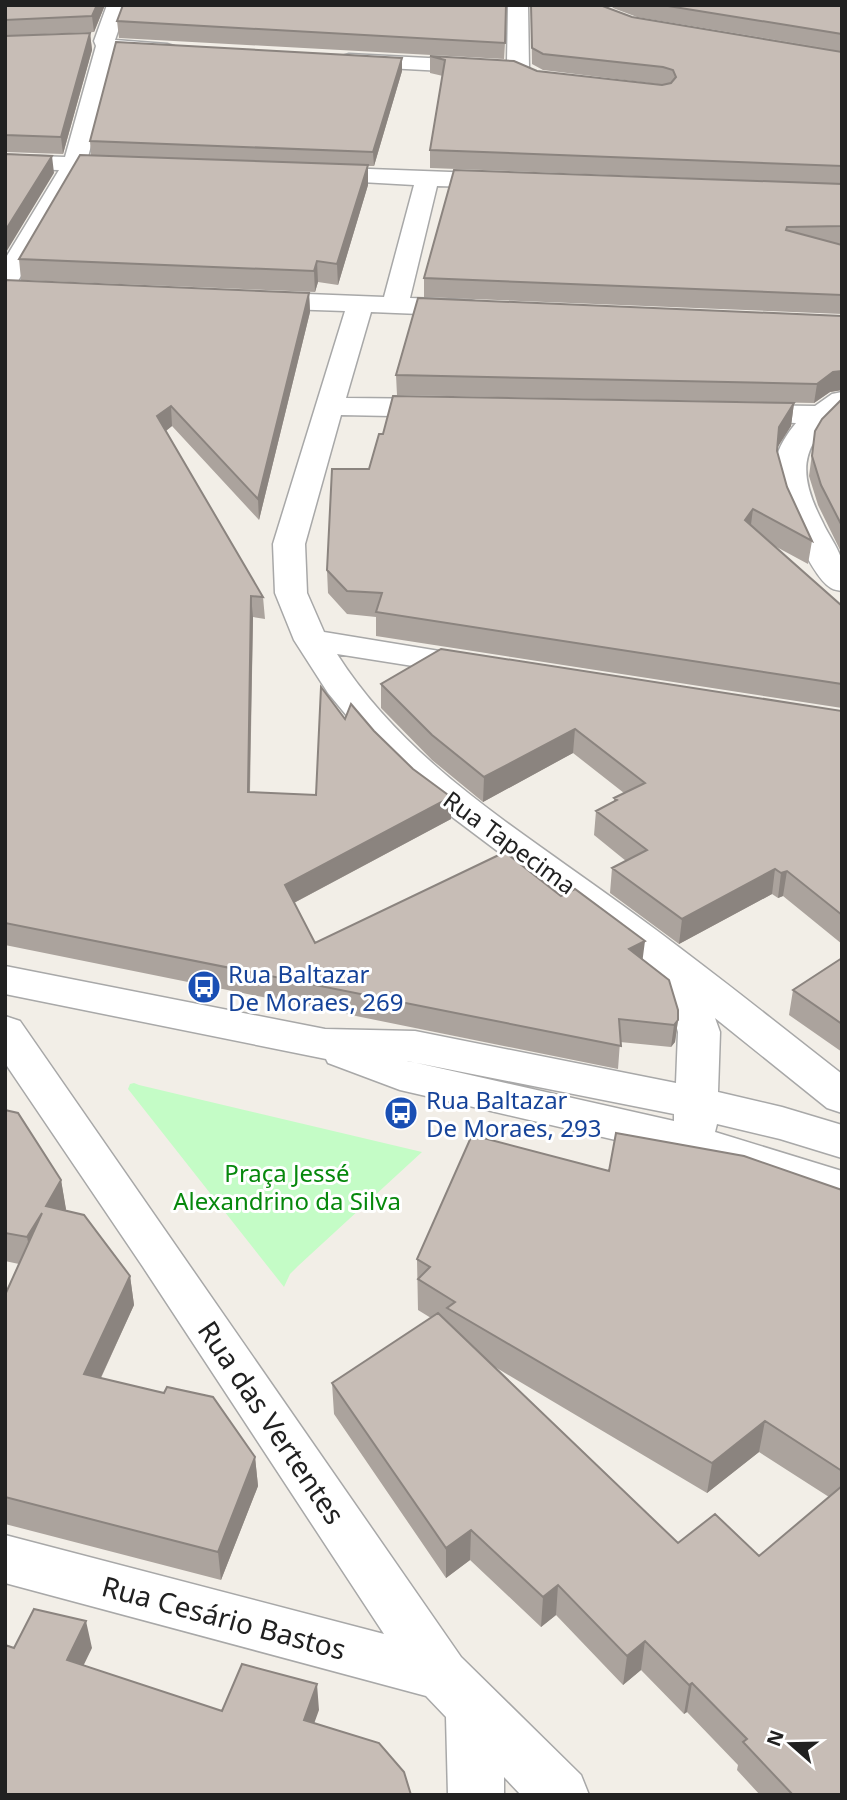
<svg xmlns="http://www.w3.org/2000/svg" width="847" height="1800" font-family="'Noto Sans',sans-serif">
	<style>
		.park { fill: #c4fcc6 }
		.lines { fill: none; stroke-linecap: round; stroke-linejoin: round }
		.minor-casing { stroke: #a8a8a8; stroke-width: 3 }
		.minor { fill: #fff; fill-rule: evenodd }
		.wall { fill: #aba39d; fill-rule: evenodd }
		.shaded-wall { fill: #8b847f }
		.building { fill: #c7bdb6; stroke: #8b847f; stroke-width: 2 }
		.labels { text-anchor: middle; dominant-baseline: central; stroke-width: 6; stroke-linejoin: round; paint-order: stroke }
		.street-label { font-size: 24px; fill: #212121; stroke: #fff }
		.transit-label { font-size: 24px; fill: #164399; stroke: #fff; text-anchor: start }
		.park-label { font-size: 24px; fill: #06880c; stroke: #fff }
		.near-street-label { font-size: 28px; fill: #212121; stroke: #fff }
	</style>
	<rect width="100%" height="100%" fill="#f2eee7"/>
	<path class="park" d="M134,1083L139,1085L422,1152L298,1266L290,1274L284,1287L128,1089L130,1084Z"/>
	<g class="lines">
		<defs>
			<path id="minor" d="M107,5H127L115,40L167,44L174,46L177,50L174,54L167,56L115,53L88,157L134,160L138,165L134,170L82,171L18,281L14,286L5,289V259L59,170L5,169V155L65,157L96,46L94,41Z
				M508,5H528L529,69L526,74L518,75L349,66L342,64L338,60L342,56L349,54L507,62Z
				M316,167L504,174L512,176L516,181L512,186L504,188L437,186L410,298L469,300L478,302L482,308L478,314L469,316L371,312L346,398L443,399L453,402L457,408L453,414L443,417L341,415L305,544L307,593L324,632L488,659L493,666L488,673L476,676L337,654C406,763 520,830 622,905C697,959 769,1017 842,1074V1113L827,1108L715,1018L720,1032L718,1092L782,1107L842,1125V1158L780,1139L717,1124L715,1132L842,1171V1205L693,1158L400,1090L328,1063L326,1059L5,994V966L325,1029L415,1031L676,1083L678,1032L667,996L648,969L650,966L415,789L376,751L328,693L294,640L275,593L273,544L345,311L256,308L247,306L243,300L247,294L256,292L384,297L414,185L308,179L304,174L308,169ZM407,1061L674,1114V1121L408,1061Z
				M842,392V413C797,446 799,477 823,523C828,534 837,546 841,558C844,567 842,581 842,591C838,590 834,590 831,588C808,575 774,487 776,461C778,447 787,434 796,423L731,420L727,414L731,408L741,405L815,406L832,394Z
				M5,1016L20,1021L461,1657L581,1775L589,1795H521L504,1777V1795H448L446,1717L426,1696L5,1583V1535L384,1634L143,1267L5,1063Z"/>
		</defs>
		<use href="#minor" class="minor-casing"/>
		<use href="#minor" class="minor"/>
	</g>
	<path class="wall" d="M5,5H105L94,32L20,35L90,33L92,50L63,154L5,152Z
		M531,5H600L632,17L842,51V184L430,168V150L443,76L430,73V56L537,71L662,85H665L543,70L532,64Z
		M611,5H842V51L637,17L613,8Z
		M117,21L505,43L504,59L119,38Z
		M402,71L374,166H368V185L338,285L318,282L315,292L21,280L19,259L91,156L90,141Z
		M842,184V314L424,297V278Z
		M5,280L309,293L310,312L259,520L172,426L166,431L263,597L265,619L253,617L250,793L316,795L345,719L374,731L413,769L451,797V819L294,903L315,943L643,960L678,1020L675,1042L671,1047L620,1042L618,1069L5,945Z
		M842,316V390L830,392L814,403L397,395L396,375Z
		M842,399V554L818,505L809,476L815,431Z
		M794,403L791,426L777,447V451L787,487L812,541L808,564L771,544L842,606V708L376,636V617L347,614L328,593L327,570L369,469Z
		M381,684L842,711V944L783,896L778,898L772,894L679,944L610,893L612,868L626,861L594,835L596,811L614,802V798L624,793L573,753L483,802L432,760L381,708Z
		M842,953V1052L789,1015L793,990L841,959Z
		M5,1110L61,1180L66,1211L130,1276L134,1305L101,1378L255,1457L258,1486L221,1580L5,1524V1295L19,1264L5,1261Z
		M609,1171L842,1190V1795H760L737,1770L738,1765L687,1712L684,1714L641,1670L623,1685L556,1615L541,1627L470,1560L446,1578L334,1414L332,1383L431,1318L418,1310L417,1259ZM495,1367L707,1493L759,1452L829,1497L759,1556L678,1543Z"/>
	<path class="shaded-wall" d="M97,5H105L94,32L92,16Z
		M90,33L92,50L63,154L61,137Z
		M402,58V71L374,166L373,152Z
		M52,156L54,173L5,254V231Z
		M368,165V185L338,285L337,264Z
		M317,261L318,282L315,292L314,271Z
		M309,293L310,312L259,520L258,499Z
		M842,371V390L830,392L814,403L817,384L833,372Z
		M794,403L791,426L776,450L779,427Z
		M171,406L172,426L159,436L157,416Z
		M753,509L750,532L745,520Z
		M251,596L253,617L249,815L248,792Z
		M575,729L573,753L483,802L484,777Z
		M451,797V819L286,907L285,885Z
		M775,869L772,894L679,944L682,919Z
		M787,871L783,896L778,898L781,873Z
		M645,941L642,964L629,949Z
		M678,1020L675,1042L671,1047L674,1025Z
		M61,1180L66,1209L52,1235L46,1206Z
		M42,1213L33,1266L27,1237Z
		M130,1276L134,1305L89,1403L84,1374Z
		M765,1421L759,1452L707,1493L712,1463Z
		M255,1457L258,1486L221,1580L218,1552Z
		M471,1530L470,1560L446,1578V1548Z
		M558,1585L556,1615L541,1627L543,1597Z
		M86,1621L92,1648L74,1685L67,1660Z
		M645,1641L641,1670L623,1685L627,1656Z
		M692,1683L687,1712L684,1714L689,1685Z
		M317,1684L319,1710L306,1746L304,1720Z"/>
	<path class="building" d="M5,5H97L92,16L5,20Z
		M123,5H506L505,43L117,21Z
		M531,5H600L632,17L842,52V166L430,150L445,60L430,56L514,61L537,71L662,85L671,83L676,77L673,70L663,67L543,54L532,48Z
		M662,5H842V34Z
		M90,33L61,137L5,135V36Z
		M116,42L402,58L373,152L90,141Z
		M5,154L52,156L5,231Z
		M80,155L368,165L337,264L317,261L314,271L19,259Z
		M454,170L842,184V226L787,227L786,230L842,245V295L424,278Z
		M5,280L309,293L258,499L171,406L157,416L263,597L251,596L248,792L316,795L321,687L345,719L351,704L374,731L413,769L451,797L285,885L315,943L505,852L561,896L575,889L645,941L629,949L669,980L678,1010V1020L674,1025L619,1019L621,1046L5,923Z
		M418,298L842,316V371L833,372L817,384L396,375Z
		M393,396L794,403L779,427L777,451L787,487L812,541L753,509L745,520L842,606V684L376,612L382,593L347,591L327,570L332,469H369L379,434H383Z
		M842,399V526L821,485L812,456L815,431L822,419Z
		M441,649L842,711V915L787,871L781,873L775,869L682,919L612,868L647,850L596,811L617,800L614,798L645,783L575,729L484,777L432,735L381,684Z
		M842,958V1024L793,990Z
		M5,1110L18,1113L61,1180L46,1206L84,1215L130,1276L84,1374L164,1393L167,1387L213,1397L255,1457L218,1552L5,1497V1295L42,1213L27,1237L5,1233Z
		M616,1133L744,1156L842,1190V1471L765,1421L712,1463L447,1308L455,1302L418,1279L430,1267L417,1259L472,1135L609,1171Z
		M438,1313L678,1543L715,1514L759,1556L842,1486V1795H793L743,1742L747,1739L692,1683L689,1685L645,1641L627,1656L558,1585L543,1597L471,1530L446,1548L332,1383Z
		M34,1609L86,1621L67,1660L222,1711L242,1664L317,1684L304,1720L379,1743L404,1772L411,1795H5V1645L14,1648Z"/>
	<defs>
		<symbol id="bus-disc" viewBox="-11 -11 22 22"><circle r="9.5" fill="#1a4fb4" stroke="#fff"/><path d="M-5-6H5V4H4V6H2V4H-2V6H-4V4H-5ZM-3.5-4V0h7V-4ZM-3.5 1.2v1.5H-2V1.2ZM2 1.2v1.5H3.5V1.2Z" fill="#fff"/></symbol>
	</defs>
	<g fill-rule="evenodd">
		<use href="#bus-disc" x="185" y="968" width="38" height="38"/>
		<use href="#bus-disc" x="382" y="1094" width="38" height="38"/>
	</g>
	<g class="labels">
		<g class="street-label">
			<text transform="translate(510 842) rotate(36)">Rua Tapecima</text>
		</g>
		<g class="transit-label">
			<text x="228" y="973">Rua Baltazar<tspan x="228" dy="28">De Moraes, 269</tspan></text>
			<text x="426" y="1099">Rua Baltazar<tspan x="426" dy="28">De Moraes, 293</tspan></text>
		</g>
		<g class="park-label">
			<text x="287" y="1172">Praça Jessé<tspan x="287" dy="28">Alexandrino da Silva</tspan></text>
		</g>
		<g class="near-street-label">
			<text transform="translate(272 1422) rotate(56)">Rua das Vertentes</text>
			<text transform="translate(224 1617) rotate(15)">Rua Cesário Bastos</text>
		</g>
	</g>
	<rect width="847" height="1800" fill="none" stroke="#212121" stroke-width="14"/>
	<g transform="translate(791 1744) rotate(290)" stroke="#ffffff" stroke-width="5" paint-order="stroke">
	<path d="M0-5L12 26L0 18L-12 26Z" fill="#212121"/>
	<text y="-10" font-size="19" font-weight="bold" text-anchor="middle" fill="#212121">N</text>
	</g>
</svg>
